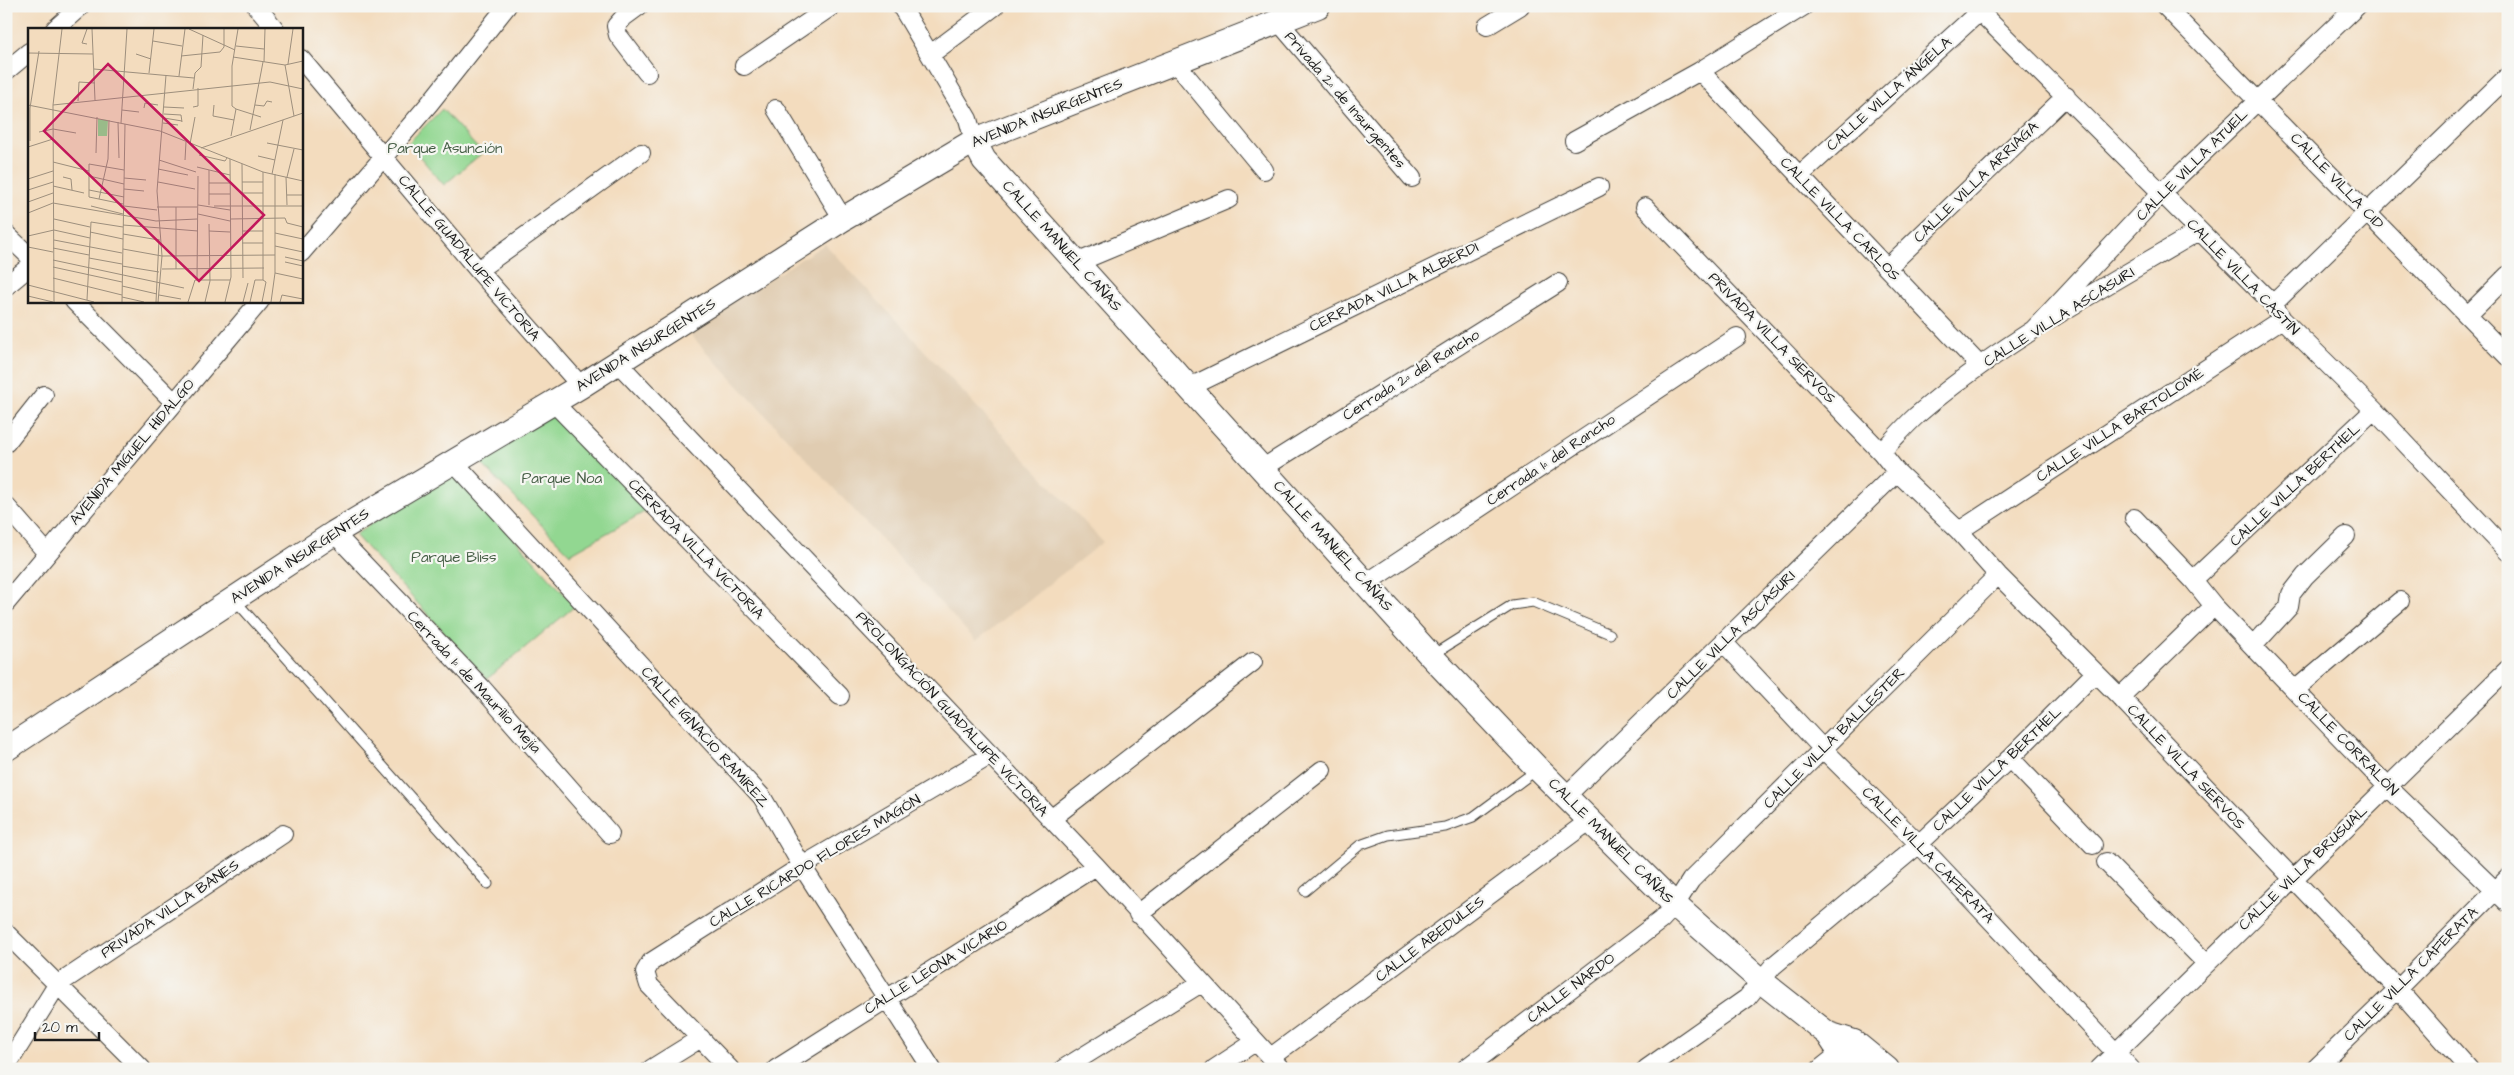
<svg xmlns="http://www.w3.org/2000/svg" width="2514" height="1075" font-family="'Architects Daughter',sans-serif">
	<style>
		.built { fill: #e0ccb1 }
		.green { fill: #92d791; stroke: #577a56 }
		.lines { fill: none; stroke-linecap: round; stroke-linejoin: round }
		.lane-casing { stroke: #3c3934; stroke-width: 11 }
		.street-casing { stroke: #3c3934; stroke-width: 20 }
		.secondary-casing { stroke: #3c3934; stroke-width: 26 }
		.lane { stroke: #fff; stroke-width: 9 }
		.street { stroke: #fff; stroke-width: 18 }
		.secondary { stroke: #fff; stroke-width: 24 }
		.labels { text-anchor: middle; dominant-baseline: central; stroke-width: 4.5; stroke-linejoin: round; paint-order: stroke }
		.street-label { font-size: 15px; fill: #1c1c1c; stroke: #f6f6f2 }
		.park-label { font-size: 15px; fill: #455d45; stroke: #f6f6f2 }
		.inset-road { fill: none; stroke: #9d8f7d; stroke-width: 1 }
		.view { fill: #c2185b; fill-opacity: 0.15; stroke: #c2185b; stroke-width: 2.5 }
		.inset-edge { fill: none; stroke: #1c1c1c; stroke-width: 2.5 }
	</style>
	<rect width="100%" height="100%" fill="#f6f6f2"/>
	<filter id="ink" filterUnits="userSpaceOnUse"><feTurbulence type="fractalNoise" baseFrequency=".02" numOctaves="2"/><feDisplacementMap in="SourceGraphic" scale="10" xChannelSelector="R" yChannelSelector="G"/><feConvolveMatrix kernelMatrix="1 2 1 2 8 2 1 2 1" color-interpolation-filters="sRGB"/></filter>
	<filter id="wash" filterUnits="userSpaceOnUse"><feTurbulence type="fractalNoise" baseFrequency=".0096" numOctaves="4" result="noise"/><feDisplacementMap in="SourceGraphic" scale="20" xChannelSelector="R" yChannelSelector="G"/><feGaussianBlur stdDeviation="1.12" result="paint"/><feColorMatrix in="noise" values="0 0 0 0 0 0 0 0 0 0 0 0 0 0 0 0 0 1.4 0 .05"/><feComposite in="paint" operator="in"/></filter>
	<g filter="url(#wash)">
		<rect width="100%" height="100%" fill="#f3dcbe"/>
		<path class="built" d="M825,244L1103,542L976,641L687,331Z"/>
		<path class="green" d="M442,109L482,153L444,185L408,143Z
			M552,411L653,507L570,554L478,460Z
			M451,468L575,606L487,679L355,535Z"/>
	</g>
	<g filter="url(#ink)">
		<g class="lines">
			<defs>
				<path id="lane" d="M234,599L488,884
					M1431,656L1512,605L1533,602L1610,634
					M1305,891L1360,845L1388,835L1445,827L1473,817L1538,769"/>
				<path id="street" d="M256,6L275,29
					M639,6L624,17L616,26L618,35L647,73
					M901,6L968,119L974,141
					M1974,6L2273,304L2282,319L2374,410L2508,552
					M2165,6L2508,357
					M1278,21L1412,178
					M1487,26L1520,6
					M55,29L81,6
					M931,54L995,6
					M301,59L478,270L581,386
					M1174,61L1264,170
					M744,66L832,6
					M6,71L29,52
					M1700,71L1980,366
					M776,109L843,219
					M1574,141L1700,71L1804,6
					M1799,176L1979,12
					M1645,207L1881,452L1897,472L1959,531L1998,575L2120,697L2398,989L2469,1069
					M6,234L29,256
					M301,253L429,104L507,6
					M1076,263L1229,199
					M1887,268L2066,96
					M478,270L641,153
					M6,286L29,267
					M74,301L174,402
					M2273,304L2508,76
					M2468,315L2508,275
					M2034,329L2161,193L2357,6
					M618,363L1096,866L1281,1069
					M1190,387L1599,187
					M553,402L840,696
					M6,443L44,395
					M1881,452C1893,440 1904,427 1916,416C2001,342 2103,288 2199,231
					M453,461L762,797L802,866L932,1069
					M1263,468L1558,283
					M6,506L47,553
					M2134,518L2193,580L2214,606L2387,786L2508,903
					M1959,531L2282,319
					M334,533L482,688L610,834
					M2193,580L2374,410
					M1365,584L1737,337
					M6,603L260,301
					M1724,643L1822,748L1919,844L2131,1069
					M2254,645L2289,607L2291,594L2305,576L2346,536
					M2295,690L2400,601
					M2120,697L2214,606
					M2010,758L2093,845
					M1565,797L1897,472
					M1051,819L1253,662
					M2106,862L2206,963
					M1138,914L1322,770
					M6,933L142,1069
					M1271,1057L1589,821
					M6,1067L57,985L283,834
					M651,1069L701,1038
					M730,1069L649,985L645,972L651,962L802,866L991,755
					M776,1069L1096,866
					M1063,1069L1201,983
					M1214,1069L1255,1042
					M1465,1069L1661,920L1675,905L1691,880L1998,575
					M1646,1069L1747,998L1773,966L1919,844L2010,758L2095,673
					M1820,1069L1849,1046
					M2099,1069L2508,669
					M2315,1069L2398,989L2508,878"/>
				<path id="secondary" d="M974,141L984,160L1431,656L1538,769L1675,905L1761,981L1828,1034L1854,1042L1887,1069
					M6,749L334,533L581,386L843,219L974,141L1318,6
					M1828,1034L1851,1069"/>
			</defs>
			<use href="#lane" class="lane-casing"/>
			<use href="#street" class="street-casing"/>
			<use href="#secondary" class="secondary-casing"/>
			<use href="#lane" class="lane"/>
			<use href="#street" class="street"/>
			<use href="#secondary" class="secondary"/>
		</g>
	</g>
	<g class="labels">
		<g class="street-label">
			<text transform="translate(1889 94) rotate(-42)">CALLE VILLA ÁNGELA</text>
			<text transform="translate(1345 100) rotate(49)">Privada 2ª de Insurgentes</text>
			<text transform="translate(1047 113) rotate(-22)">AVENIDA INSURGENTES</text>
			<text transform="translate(2192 165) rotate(-45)">CALLE VILLA ATUEL</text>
			<text transform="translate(2337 181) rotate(46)">CALLE VILLA CID</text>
			<text transform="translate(1976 182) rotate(-44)">CALLE VILLA ARRIAGA</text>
			<text transform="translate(1840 219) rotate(46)">CALLE VILLA CARLOS</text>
			<text transform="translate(1062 246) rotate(48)">CALLE MANUEL CAÑAS</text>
			<text transform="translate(469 258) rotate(50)">CALLE GUADALUPE VICTORIA</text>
			<text transform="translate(2243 277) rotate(46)">CALLE VILLA CASTÍN</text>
			<text transform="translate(1394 287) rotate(-26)">CERRADA VILLA ALBERDI</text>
			<text transform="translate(2059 317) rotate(-32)">CALLE VILLA ASCASURI</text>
			<text transform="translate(1772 338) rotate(46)">PRIVADA VILLA SIERVOS</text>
			<text transform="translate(646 345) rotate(-32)">AVENIDA INSURGENTES</text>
			<text transform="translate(1411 375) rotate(-32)">Cerrada 2ª del Rancho</text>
			<text transform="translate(2120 425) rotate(-33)">CALLE VILLA BARTOLOMÉ</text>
			<text transform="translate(132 452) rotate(-50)">AVENIDA MIGUEL HIDALGO</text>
			<text transform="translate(1551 460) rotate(-34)">Cerrada 1ª del Rancho</text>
			<text transform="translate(2295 485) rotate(-43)">CALLE VILLA BERTHEL</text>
			<text transform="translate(1333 546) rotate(48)">CALLE MANUEL CAÑAS</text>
			<text transform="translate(696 549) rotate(46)">CERRADA VILLA VICTORIA</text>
			<text transform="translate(300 556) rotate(-33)">AVENIDA INSURGENTES</text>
			<text transform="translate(1731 635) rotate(-45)">CALLE VILLA ASCASURI</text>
			<text transform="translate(474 682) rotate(47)">Cerrada 1ª de Maurilio Mejía</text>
			<text transform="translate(952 714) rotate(47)">PROLONGACIÓN GUADALUPE VICTORIA</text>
			<text transform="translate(705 737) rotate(48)">CALLE IGNACIO RAMÍREZ</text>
			<text transform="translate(1834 738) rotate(-45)">CALLE VILLA BALLESTER</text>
			<text transform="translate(2348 744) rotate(46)">CALLE CORRALÓN</text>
			<text transform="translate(2186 767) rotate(47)">CALLE VILLA SIERVOS</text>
			<text transform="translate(1997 769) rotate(-44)">CALLE VILLA BERTHEL</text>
			<text transform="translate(1611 841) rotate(45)">CALLE MANUEL CAÑAS</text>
			<text transform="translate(1928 855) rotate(46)">CALLE VILLA CAFERATA</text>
			<text transform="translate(815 861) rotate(-31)">CALLE RICARDO FLORES MAGÓN</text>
			<text transform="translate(2303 868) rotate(-44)">CALLE VILLA BRUSUAL</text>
			<text transform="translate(170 909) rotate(-34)">PRIVADA VILLA BANES</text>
			<text transform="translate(1430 939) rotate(-37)">CALLE ABEDULES</text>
			<text transform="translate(936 967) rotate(-32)">CALLE LEONA VICARIO</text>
			<text transform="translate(2411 974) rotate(-45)">CALLE VILLA CAFERATA</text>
			<text transform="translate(1571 988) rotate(-37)">CALLE NARDO</text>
		</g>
		<g class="park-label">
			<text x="445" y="148">Parque Asunción</text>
			<text x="562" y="478">Parque Noa</text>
			<text x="454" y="557">Parque Bliss</text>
		</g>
	</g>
	<g transform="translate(28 28)">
		<rect width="275" height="275" fill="#f3dcbe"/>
		<path d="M70,91L80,92L79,108H70Z" fill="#92d791"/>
		<path class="inset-road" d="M64,1L67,72M161,1L207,22M125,13L154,18M59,16L54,15L59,1M208,18L236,21M0,25L65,26M108,26L123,31M153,28L192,24L196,19V1M205,29L257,37L275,33M236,34L237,1M260,36L265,1M257,37L266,88M66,41L166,50M121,45L126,1M151,48L157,1M165,61L167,45L173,39L175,7M50,73L51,54L67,55M0,77L132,103L235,144L275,153M25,77L242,54L275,61M186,77L185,88L206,92M227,77L236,78L239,73L244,74M136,79L156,80M165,79L170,78V60M116,80L117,75L130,77M208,81L233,89M94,82L111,84M136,86L153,87L154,94M136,90L154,93M90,94L91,130M93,95L99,1M135,95L150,97M222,102L235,34M11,104L25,101L48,105M203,108L208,81L204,78V38L210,1M2,113V80L11,23M239,115L275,122M162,116L167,89M0,119L25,111M173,120L275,85M68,125L69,89M171,127L197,133L199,130M230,128L247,132M131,132L168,144M157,132L158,114M25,134L61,143M214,136L215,250M169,139L202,147M130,141L160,147M244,146L255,92M61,148L96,156M35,149L43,151L44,162M258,149L259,177M259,149L266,121M96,150L118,152M0,151L25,143M130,154L167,161M214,154H235M181,155H202M25,158L56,165M96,161L116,163M0,162L25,154M61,162L96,169M214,165H235M181,166H202M259,167H275M71,171L80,131L81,92M0,174L25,165M95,176L61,169V136L96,142M170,177L202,182M181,177V142M63,178L95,186M96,178L129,182M186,178H275M129,179H169M0,185L25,175L128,193L169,191M170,186L202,193M26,191L62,199M203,191L257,190L259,195L275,199M95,197L170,203M181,203L202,204M214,203H235M62,204L95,211M247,205L275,211M95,206L131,212M0,208L26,202L62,210M26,212L94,225M214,215H235M247,218L275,224M0,219L25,224M25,220L61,227M95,221L134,228L247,227M257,229L275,233M61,230L94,236M25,232L156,260M257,234L275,238M94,238L131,244M25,239L94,254M134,241L236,240M148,241V179M247,245L275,251M25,250L94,267M169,252L170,148M0,257L66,274M94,258L129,266M131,267L153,271M0,268L25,274M94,269L116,274M59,272L63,194L95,199M26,274L25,77L34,1M94,274L97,96M128,274L131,211M130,274L134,228L129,163L138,47M160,274L167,252H202M177,274L182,253L181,196M197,274L203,249L202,131M215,274L220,255M222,274L227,252H235M234,274L238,254L235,252V144M243,274L247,245V146M252,274L254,267L275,271"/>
		<path class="view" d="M80,36L236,187L171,253L16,103Z"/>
		<rect width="275" height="275" class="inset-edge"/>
	</g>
	<rect width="2514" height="1075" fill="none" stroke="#f6f6f2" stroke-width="25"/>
	<path d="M35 1032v8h64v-8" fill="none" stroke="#1c1c1c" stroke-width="2.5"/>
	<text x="42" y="1032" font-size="15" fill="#1c1c1c" stroke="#f6f6f2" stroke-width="4" paint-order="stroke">20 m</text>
</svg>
